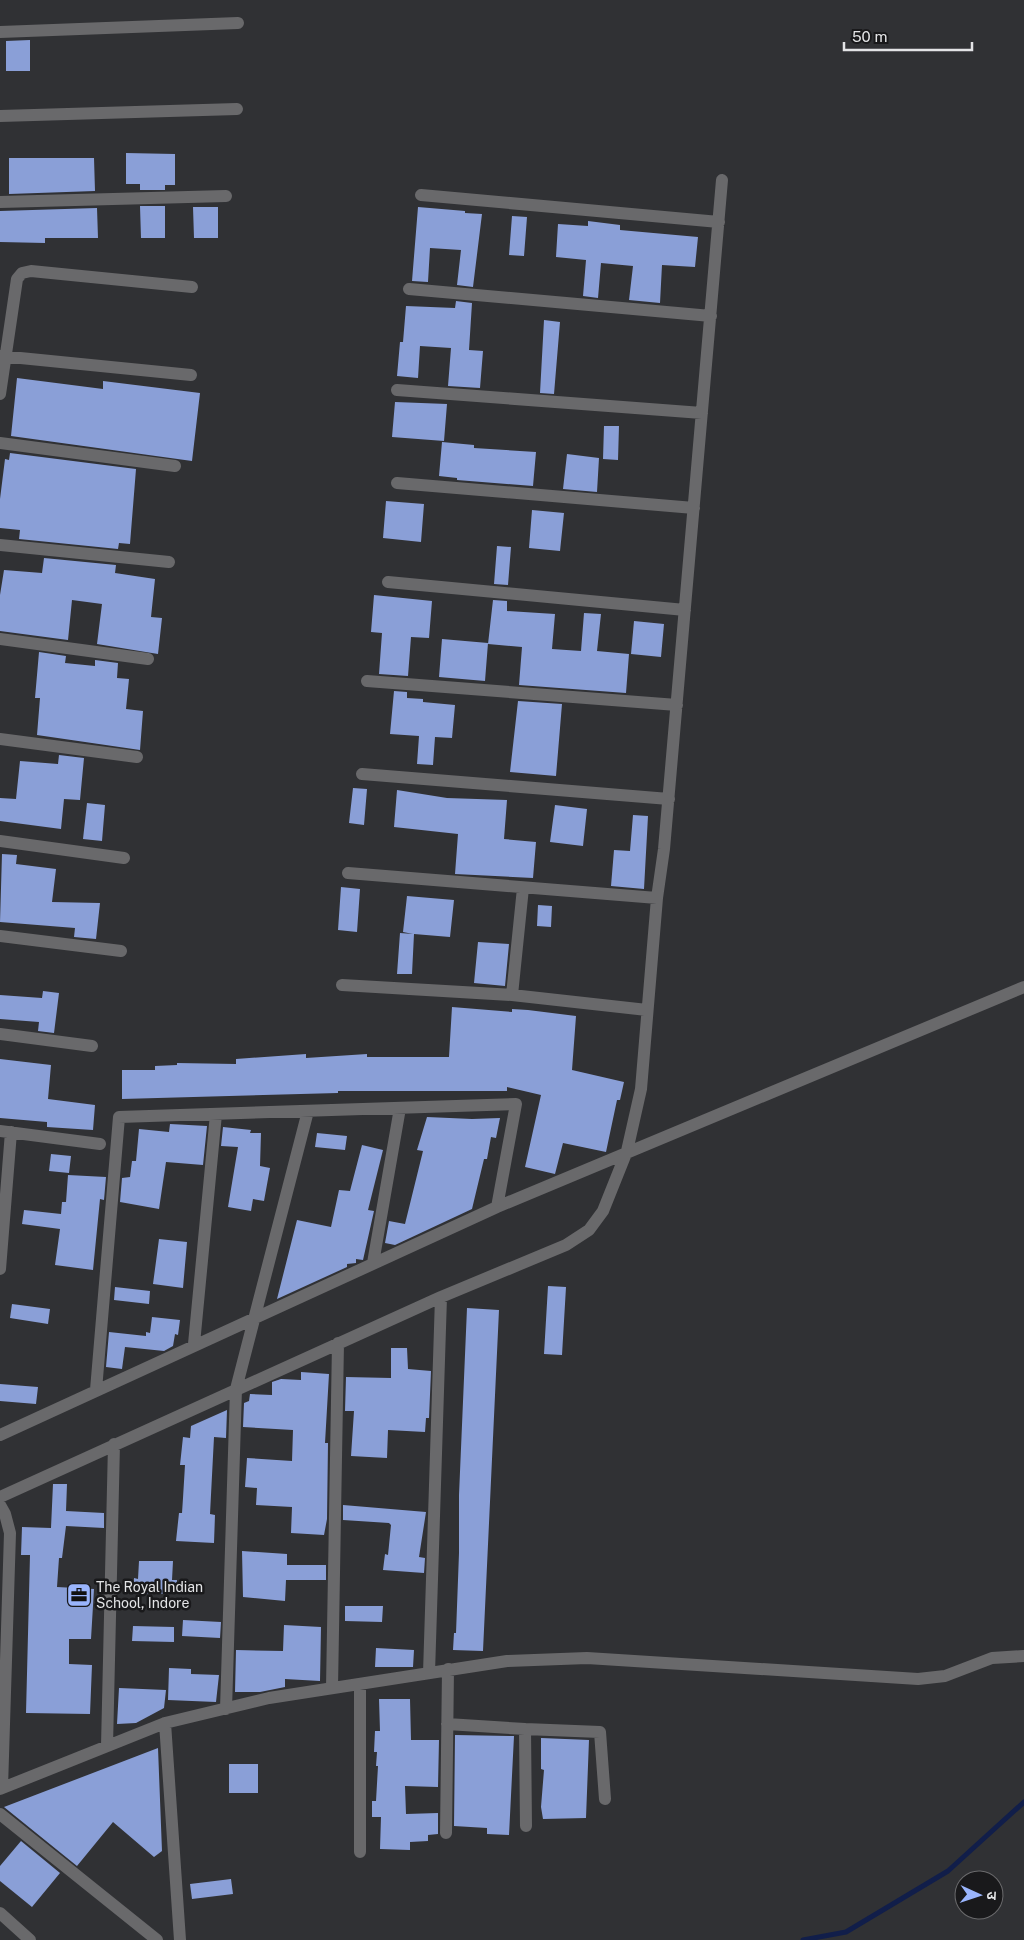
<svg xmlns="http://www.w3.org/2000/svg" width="1024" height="1940" font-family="'Public Sans','Noto Sans Devanagari',sans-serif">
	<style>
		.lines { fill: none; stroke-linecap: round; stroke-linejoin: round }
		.stream { stroke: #111e4a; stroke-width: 5 }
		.building { fill: #8a9fd7 }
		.street { stroke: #69696b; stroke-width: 12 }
		.labels { text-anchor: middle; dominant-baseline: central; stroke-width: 5; stroke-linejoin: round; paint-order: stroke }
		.poi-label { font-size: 14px; fill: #e3e4e6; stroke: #19191b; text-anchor: start }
	</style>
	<rect width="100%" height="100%" fill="#303134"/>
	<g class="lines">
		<path class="stream" d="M803,1940L846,1932L948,1871L1024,1802"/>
	</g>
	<path class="building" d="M30,40V71H6V41Z
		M126,153L175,154V185H165V190H140V184H126Z
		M9,158H94L95,191L9,194Z
		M140,206H165V238H141Z
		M193,207H218V238H194Z
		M418,207L465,211V213L482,214L473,287L457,285L461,250L430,248L428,282L412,281Z
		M97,208L98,238H45V243L0,242V211Z
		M512,216L527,217L524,256L509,255Z
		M588,221L620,225V230L698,237L695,267L662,265L660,303L629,300L633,266L601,263L598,298L583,296L586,260L556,257L558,224L588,226Z
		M456,301L472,303L469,350L483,351L480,388L448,386L451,348L420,346L418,378L397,376L400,342H403L406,306L455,308Z
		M544,320L560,322L554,394L540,393Z
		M17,378L103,389V381L200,393L192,461L11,436Z
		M395,402L447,404L444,441L392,437Z
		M604,426H619L618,460L603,459Z
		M442,442L474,445V448L536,452L533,486L457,480V478L439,476Z
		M10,453L136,469L130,544L119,543L118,549L19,539L20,530L0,528V499L5,459L9,460Z
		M567,454L599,458L597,492L563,489Z
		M386,501L424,504L421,542L383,538Z
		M532,510L564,513L560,551L529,548Z
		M497,546L511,547L508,585L494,584Z
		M44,558L116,565L115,573L155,579L151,617L162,618L158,654L97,644L102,604L72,600L68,640L0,631V595L4,570L42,573Z
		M374,595L432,601L429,638L411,637L408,676L379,674L382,633L371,632Z
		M493,600L507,601V611L555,614L552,649L581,651L584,613L601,614L597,651L629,654L626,693L519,685L522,647L488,644Z
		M634,621L664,624L661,657L631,654Z
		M442,639L488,643L485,681L439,677Z
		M39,652L66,656L65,663L95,666V660L118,663L117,678L129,679L126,709L143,711L140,750L37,735L40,698H35Z
		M394,691L407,692V698L423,699V702L455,705L452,738L435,737L433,765L417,764L419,736L390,734Z
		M518,701L562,704L556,776L510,772Z
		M59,755L84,758L80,800L64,799L61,829L0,821V798L16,799L20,761L58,764Z
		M353,788L367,789L364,825L349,823Z
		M397,790L447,798L507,800L504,839L536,842L533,878L455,874L458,834L394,827Z
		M87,803L105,805L102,841L83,839Z
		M555,805L587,809L583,846L550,842Z
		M633,815L648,816L644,889L611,886L614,850L630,851Z
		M2,854L17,855L16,864L56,869L52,902L100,903L96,939L74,937L75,928L0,922Z
		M341,887L360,889L357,932L338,930Z
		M407,896L454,900L450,937L414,934L412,974H397L400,933L413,934L403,932Z
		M538,905L552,906L551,927L537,926Z
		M478,942L509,944L505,986L474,983Z
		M43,991L59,993L54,1033L38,1031L39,1022L0,1019V995L42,998Z
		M452,1007L512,1012V1009L528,1010L576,1016L572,1070L624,1082L620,1100H617L606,1152L563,1143L555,1174L525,1167L541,1095L507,1087V1091H338V1093L122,1099V1070H155V1066L177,1065V1063L236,1064V1059L306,1054V1058L367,1054V1057H449Z
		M0,1059L51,1065L48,1099L95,1105L93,1130L47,1127V1122L0,1118Z
		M427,1117L472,1119L500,1118L496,1138L491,1137L487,1159H484L472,1209L395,1245L385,1243L389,1221L405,1224L423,1151L417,1150Z
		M170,1124L207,1126L203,1165L166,1162L159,1209L120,1202L122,1178L130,1177L132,1161H136L139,1129L169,1132Z
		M223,1127L251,1130L250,1133H261L260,1166L270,1168L264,1201L253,1199L251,1211L228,1207L238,1147L221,1146Z
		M317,1133L347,1136L345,1150L315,1147Z
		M362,1145L383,1150L368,1210L374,1211L363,1260L356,1259V1263L347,1264V1267L277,1299L297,1220L331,1227L339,1190L350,1191Z
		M51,1154L71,1156L69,1173L49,1171Z
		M68,1175L106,1177L104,1200L100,1199L93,1270L55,1265L60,1229L22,1224L24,1210L61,1214L62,1202H66Z
		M159,1239L187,1242L183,1288L153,1284Z
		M548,1286L566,1287L562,1355L544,1354Z
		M115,1287L150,1291L149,1304L114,1300Z
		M12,1304L50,1309L48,1324L10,1318Z
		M467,1308L499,1310L483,1651L453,1650L454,1633H456L459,1553V1495Z
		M152,1317L180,1320L178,1335L175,1334L173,1346L164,1351L125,1347L122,1369L106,1367L109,1332L146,1336V1332L150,1333Z
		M391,1348H407L408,1369L431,1371L429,1418H426L425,1432L388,1430L387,1458L351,1456L354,1411H345L346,1377L391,1378Z
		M301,1372L329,1374L325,1443H328L327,1519L324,1535L291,1533L292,1507L256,1505L257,1488L245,1487L247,1458L292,1461L293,1430L243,1427L244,1403L249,1401L250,1394L272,1395V1382L281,1379L301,1380Z
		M0,1384L38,1387L36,1404L0,1401Z
		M227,1410L226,1438L214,1437L210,1514L215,1515L214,1543L176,1541L179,1513H182L183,1498L185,1465H180L183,1437L190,1438L191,1426Z
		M53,1484H67L66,1511L104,1513V1528L66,1526L62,1558H59L57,1587L94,1589L91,1639H69V1664L92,1665L90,1714L26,1713L30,1555H21L22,1527L51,1528Z
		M343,1505L426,1512L419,1557L425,1558L424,1573L383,1570L385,1554L388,1555L391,1525L389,1523L343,1520Z
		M242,1551L287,1554V1565H326V1580H286L285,1601L243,1597Z
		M139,1561H173L172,1580H177L176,1594L133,1593L134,1578L138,1579Z
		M345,1606H383L382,1622L345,1621Z
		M183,1620L221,1622L220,1638L182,1636Z
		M284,1625L321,1627L320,1681L285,1679V1687L260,1692H235L236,1650L283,1651Z
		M133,1626L174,1627V1642L132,1641Z
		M376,1648L414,1650L413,1667H375Z
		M169,1668L191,1669V1674L219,1675L216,1702L168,1700Z
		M119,1688L166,1690L164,1708L136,1723L117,1724Z
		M379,1699H410L411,1740H439L438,1787L405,1786L406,1814L438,1813V1834L428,1835V1841L410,1842V1850L380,1849L381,1817H372V1801H376L378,1766H376L377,1752H374L375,1731H380Z
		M455,1735L514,1736L509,1835L487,1834V1828L454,1826Z
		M541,1738L589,1740L586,1818L543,1819L541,1807L544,1770L541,1769Z
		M158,1748L162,1851L154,1857L113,1822L77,1866L4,1807Z
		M229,1764H258V1793H229Z
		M21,1841L60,1873L32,1907L0,1881V1866Z
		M231,1879L233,1894L192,1899L190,1884Z"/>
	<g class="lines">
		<path class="street" d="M0,32L238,23
			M0,116L237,109
			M421,195L719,222
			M0,202L226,196
			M409,289L711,316
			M0,356L191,375
			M397,390L702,413
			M0,394L17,279L22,273L31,271L192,287
			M0,443L175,466
			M397,483L694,508
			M0,545L169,562
			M388,582L685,610
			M0,639L148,659
			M367,681L677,705
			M0,739L137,757
			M362,774L669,799
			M0,841L124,858
			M348,873L657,898
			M0,936L121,951
			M342,985L512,995L647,1010
			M512,995L523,888
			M0,1034L92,1046
			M0,1131L100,1144
			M373,1263L400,1108
			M0,1269L11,1132
			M194,1344L216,1114
			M96,1390L119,1117L516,1104L497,1207
			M0,1435L497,1207L1024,987
			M0,1497L441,1297L566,1245L589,1230L603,1211L627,1151L641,1089L657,898L664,849L722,180
			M0,1505L5,1514L10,1533L2,1788
			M429,1673L441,1297
			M332,1688L338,1343
			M226,1709L236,1389L308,1111
			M165,1723L180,1940
			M447,1724L525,1729L526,1826
			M525,1729L600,1732L605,1799
			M107,1746L114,1444
			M0,1789L165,1723L269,1698L507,1661L587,1658L918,1679L945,1676L992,1658L1024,1656
			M0,1814L157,1940
			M446,1833L448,1669
			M360,1852V1684
			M0,1913L30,1940"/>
	</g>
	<defs>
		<symbol id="office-square" viewBox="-11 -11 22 22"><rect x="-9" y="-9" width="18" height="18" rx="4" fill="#9ab5fd" stroke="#19191b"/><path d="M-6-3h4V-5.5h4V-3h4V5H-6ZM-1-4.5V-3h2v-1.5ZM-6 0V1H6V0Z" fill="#111"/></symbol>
	</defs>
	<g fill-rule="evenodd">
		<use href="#office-square" x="65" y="1581" width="28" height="28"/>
	</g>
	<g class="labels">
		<g class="poi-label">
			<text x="96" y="1587">The Royal Indian<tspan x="96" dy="16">School, Indore</tspan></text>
		</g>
	</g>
	<g transform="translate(979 1895) rotate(93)"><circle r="24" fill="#19191b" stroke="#6a6a6c"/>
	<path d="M0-4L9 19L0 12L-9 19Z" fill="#9ab5fd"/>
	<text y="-8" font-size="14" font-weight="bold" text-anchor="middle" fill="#e3e4e6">उ</text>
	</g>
	<path d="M844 42v8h128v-8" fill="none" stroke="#e3e4e6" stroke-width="2.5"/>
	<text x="852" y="42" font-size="15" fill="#e3e4e6" stroke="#19191b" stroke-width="4" paint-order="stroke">50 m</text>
</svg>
